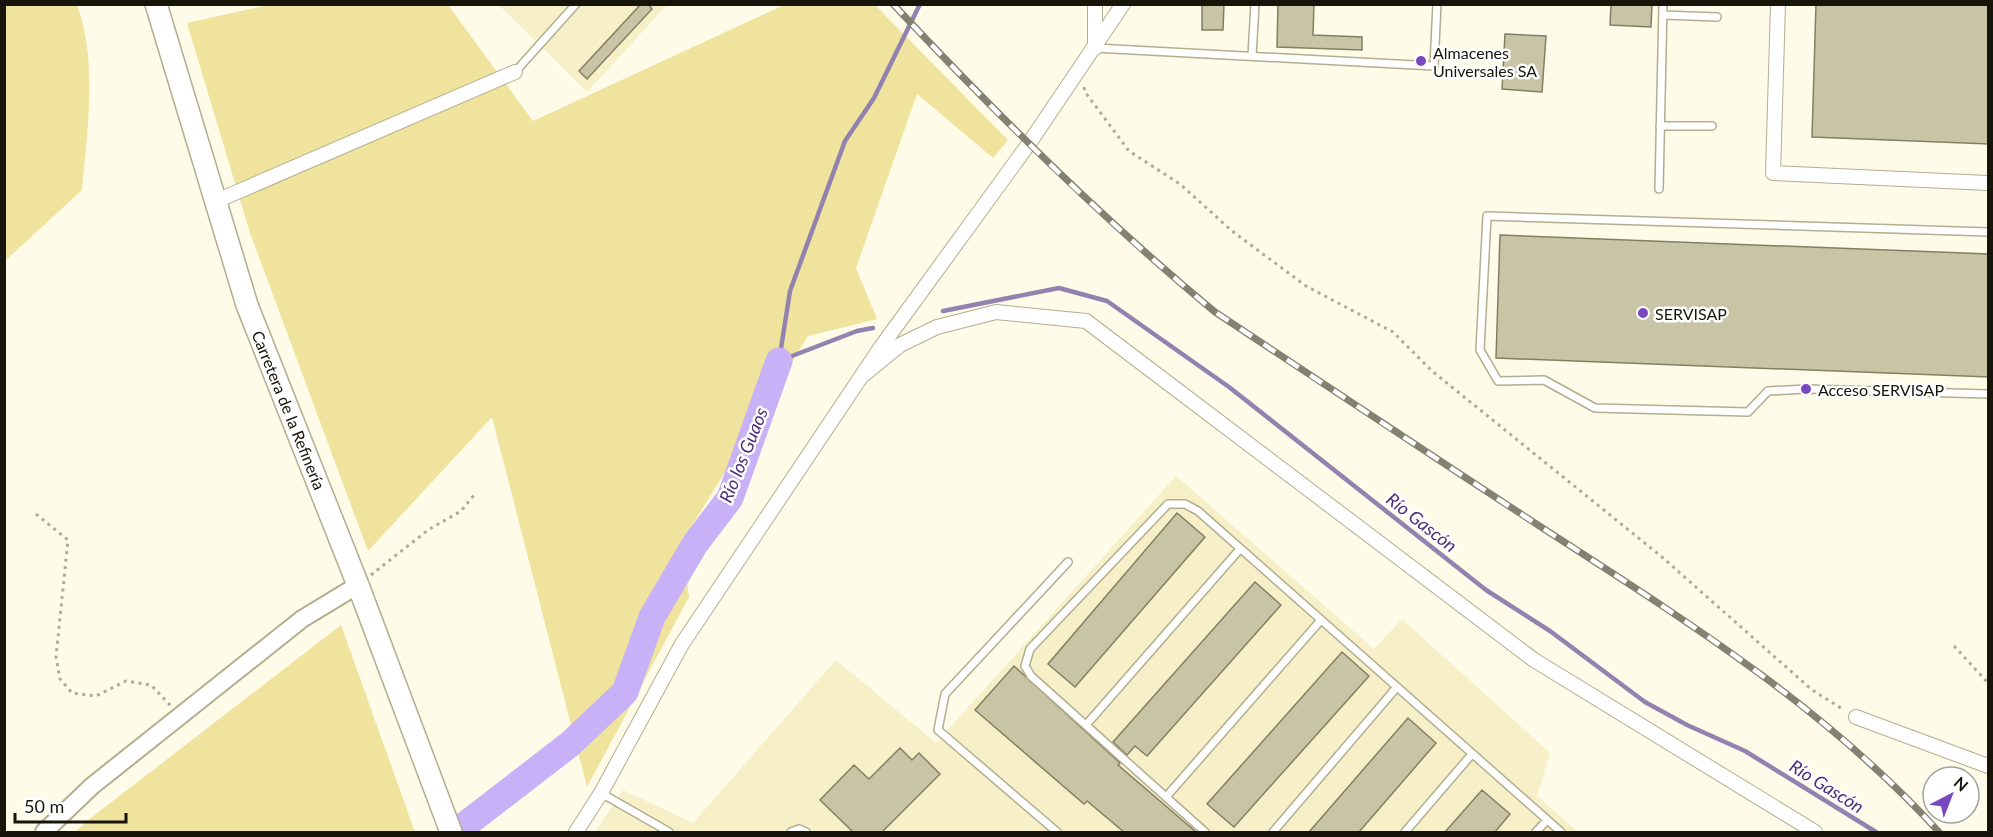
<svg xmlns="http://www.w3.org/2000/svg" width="1993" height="837" font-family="Lato,sans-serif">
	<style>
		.built { fill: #f6efc7 }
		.green { fill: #efe39e }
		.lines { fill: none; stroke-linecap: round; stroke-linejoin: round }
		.stream { stroke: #9382af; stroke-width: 4.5 }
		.river { stroke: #c8b1f6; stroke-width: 27 }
		.building { fill: #c9c4a5; stroke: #837f61; stroke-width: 1.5 }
		.service-casing { stroke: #b3ae8f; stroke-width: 10 }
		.minor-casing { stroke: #b3ae8f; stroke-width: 16 }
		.tertiary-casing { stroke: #b3ae8f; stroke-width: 20 }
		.primary-casing { stroke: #b3ae8f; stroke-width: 24 }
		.path { stroke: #aeab9b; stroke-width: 3; stroke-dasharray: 3 4.5; stroke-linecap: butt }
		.service { stroke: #fff; stroke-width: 7 }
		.minor { stroke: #fff; stroke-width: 14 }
		.tertiary { stroke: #fff; stroke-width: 16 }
		.primary { stroke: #fff; stroke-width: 21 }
		.rail-casing { stroke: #838172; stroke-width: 7 }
		.rail { stroke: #fff; stroke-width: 4.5; stroke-dasharray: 14; stroke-linecap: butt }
		.poi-dot { fill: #7947bf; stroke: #fff; stroke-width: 2 }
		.labels { text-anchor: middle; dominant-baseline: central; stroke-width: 5; stroke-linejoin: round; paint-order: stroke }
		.poi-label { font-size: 16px; fill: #17150a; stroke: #fff; text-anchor: start }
		.street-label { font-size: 16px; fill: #17150a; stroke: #fff }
		.water-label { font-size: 18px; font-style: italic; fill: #4b2a78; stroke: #fff }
	</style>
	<rect width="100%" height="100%" fill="#fefbe8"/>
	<path class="built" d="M499,5H667L587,92Z
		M1176,476L1374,649L1402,619L1550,753L1537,796L1578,832H595L623,790L693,823L836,660L936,743Z"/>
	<path class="green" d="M5,4L77,5C98,61 87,132 82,190L5,261Z
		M269,5H448L533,121L784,5H875L1008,140L993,158L917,94L856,268L877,319L808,336L682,542L689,597L587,787L492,417L368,551L250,233L187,23Z
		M341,625L415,832H75L87,821Z"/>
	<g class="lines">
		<path class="stream" d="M943,311L1059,288L1107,301L1229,387L1486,590L1550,631L1645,702L1687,725L1745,751L1876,832
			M873,328L857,331L779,361L790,291L845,141L874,98L920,4"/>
		<path class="river" d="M456,832L570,744L625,692L652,617L695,544L730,498L779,361"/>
	</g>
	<path class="building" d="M641,4H648L652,9L587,79L579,71Z
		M1202,4H1224L1223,30H1202Z
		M1278,4H1314L1313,35L1362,37V50L1277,47Z
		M1611,4H1652L1651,27L1610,25Z
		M1816,4H1989V144L1812,137Z
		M1505,34L1546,36L1542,92L1502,89Z
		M1500,235L1989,254V377L1496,358Z
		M1177,513L1205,537L1075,687L1048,664Z
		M1255,582L1281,605L1147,756L1135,746L1127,755L1113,742Z
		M1342,652L1369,676L1234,827L1207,804Z
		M1014,666L1120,763L1118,765L1196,832H1124L1087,801L1084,804L975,710Z
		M1408,718L1436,743L1359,832H1309Z
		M900,748L912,760L919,753L940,774L882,832H853L820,800L854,765L869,779Z
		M1482,790L1510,814L1495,832H1445Z"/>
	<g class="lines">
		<defs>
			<path id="service" d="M1663,15L1717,17
				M1095,48L1434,66L1437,4
				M1252,56L1255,4
				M515,72L576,4
				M1660,126H1712
				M1659,189L1663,4
				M1988,232L1487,216L1480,350L1498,381L1544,380L1595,408L1748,412L1768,391L1806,389L1988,394
				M1086,725L1240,549
				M601,793L669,832
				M1166,797L1321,620
				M791,832L799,829L806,832
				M1057,832L938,730L945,694L1068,562
				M1205,832L1031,676L1025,666L1030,649L1168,504H1185L1198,511L1561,832
				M1273,832L1397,687
				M1405,832L1472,754
				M1536,832L1547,820"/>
			<path id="minor" d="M1095,4V48
				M1778,4L1773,173L1988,183
				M214,202L515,72
				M862,376L900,345L937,327L996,312L1086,321L1534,660L1815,832
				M1856,717L1988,766
				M576,832L601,793L682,644L881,347L1028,145L1123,4"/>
			<path id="tertiary" d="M44,832L92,786L302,619L358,585"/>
			<path id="primary" d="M156,4L247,305L358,585L451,832"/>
		</defs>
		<use href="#service" class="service-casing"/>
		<use href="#minor" class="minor-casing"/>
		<use href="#tertiary" class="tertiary-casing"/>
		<use href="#primary" class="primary-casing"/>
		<path class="path" d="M1084,87L1085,92L1129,151L1180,184L1232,231L1306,286L1393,332L1432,371L1662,557L1812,690L1844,710
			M36,514L68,540L56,657L60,679L72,693L96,696L126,681L151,685L171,706
			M371,575L428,530L461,511L474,495
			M1954,646L1988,683"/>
		<use href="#service" class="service"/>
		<use href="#minor" class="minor"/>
		<use href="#tertiary" class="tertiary"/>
		<use href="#primary" class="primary"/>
		<defs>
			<path id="rail" d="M893,4C995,113 1100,217 1215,312C1324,384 1432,456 1541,527C1682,618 1825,707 1939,832"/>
		</defs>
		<use href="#rail" class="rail-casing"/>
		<use href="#rail" class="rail"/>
	</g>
	<g class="poi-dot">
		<circle cx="1421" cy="61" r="6"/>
		<circle cx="1643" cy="313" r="6"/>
		<circle cx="1806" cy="389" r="6"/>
	</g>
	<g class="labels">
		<g class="poi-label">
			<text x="1433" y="52">Almacenes<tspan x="1433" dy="18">Universales SA</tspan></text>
			<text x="1655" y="313">SERVISAP</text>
			<text x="1818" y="389">Acceso SERVISAP</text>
		</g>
		<g class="street-label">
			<text transform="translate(289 410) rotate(68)">Carretera de la Refinería</text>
		</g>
		<g class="water-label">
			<text transform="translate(743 455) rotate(-68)">Río los Guaos</text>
			<text transform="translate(1422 522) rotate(38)">Río Gascón</text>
			<text transform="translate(1827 786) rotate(32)">Río Gascón</text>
		</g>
	</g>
	<rect width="1993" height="837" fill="none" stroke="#17150a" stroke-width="12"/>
	<g transform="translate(1951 795) rotate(42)"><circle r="28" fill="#ffffff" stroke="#a2a19d" stroke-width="1.5"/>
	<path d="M0-4.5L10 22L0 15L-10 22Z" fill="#7947bf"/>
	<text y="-9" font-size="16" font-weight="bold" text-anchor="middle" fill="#17150a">N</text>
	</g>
	<path d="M15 813v9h111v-9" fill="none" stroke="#17150a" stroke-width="3"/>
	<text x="24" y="813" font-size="18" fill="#17150a" stroke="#ffffff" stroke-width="4.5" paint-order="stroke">50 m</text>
</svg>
